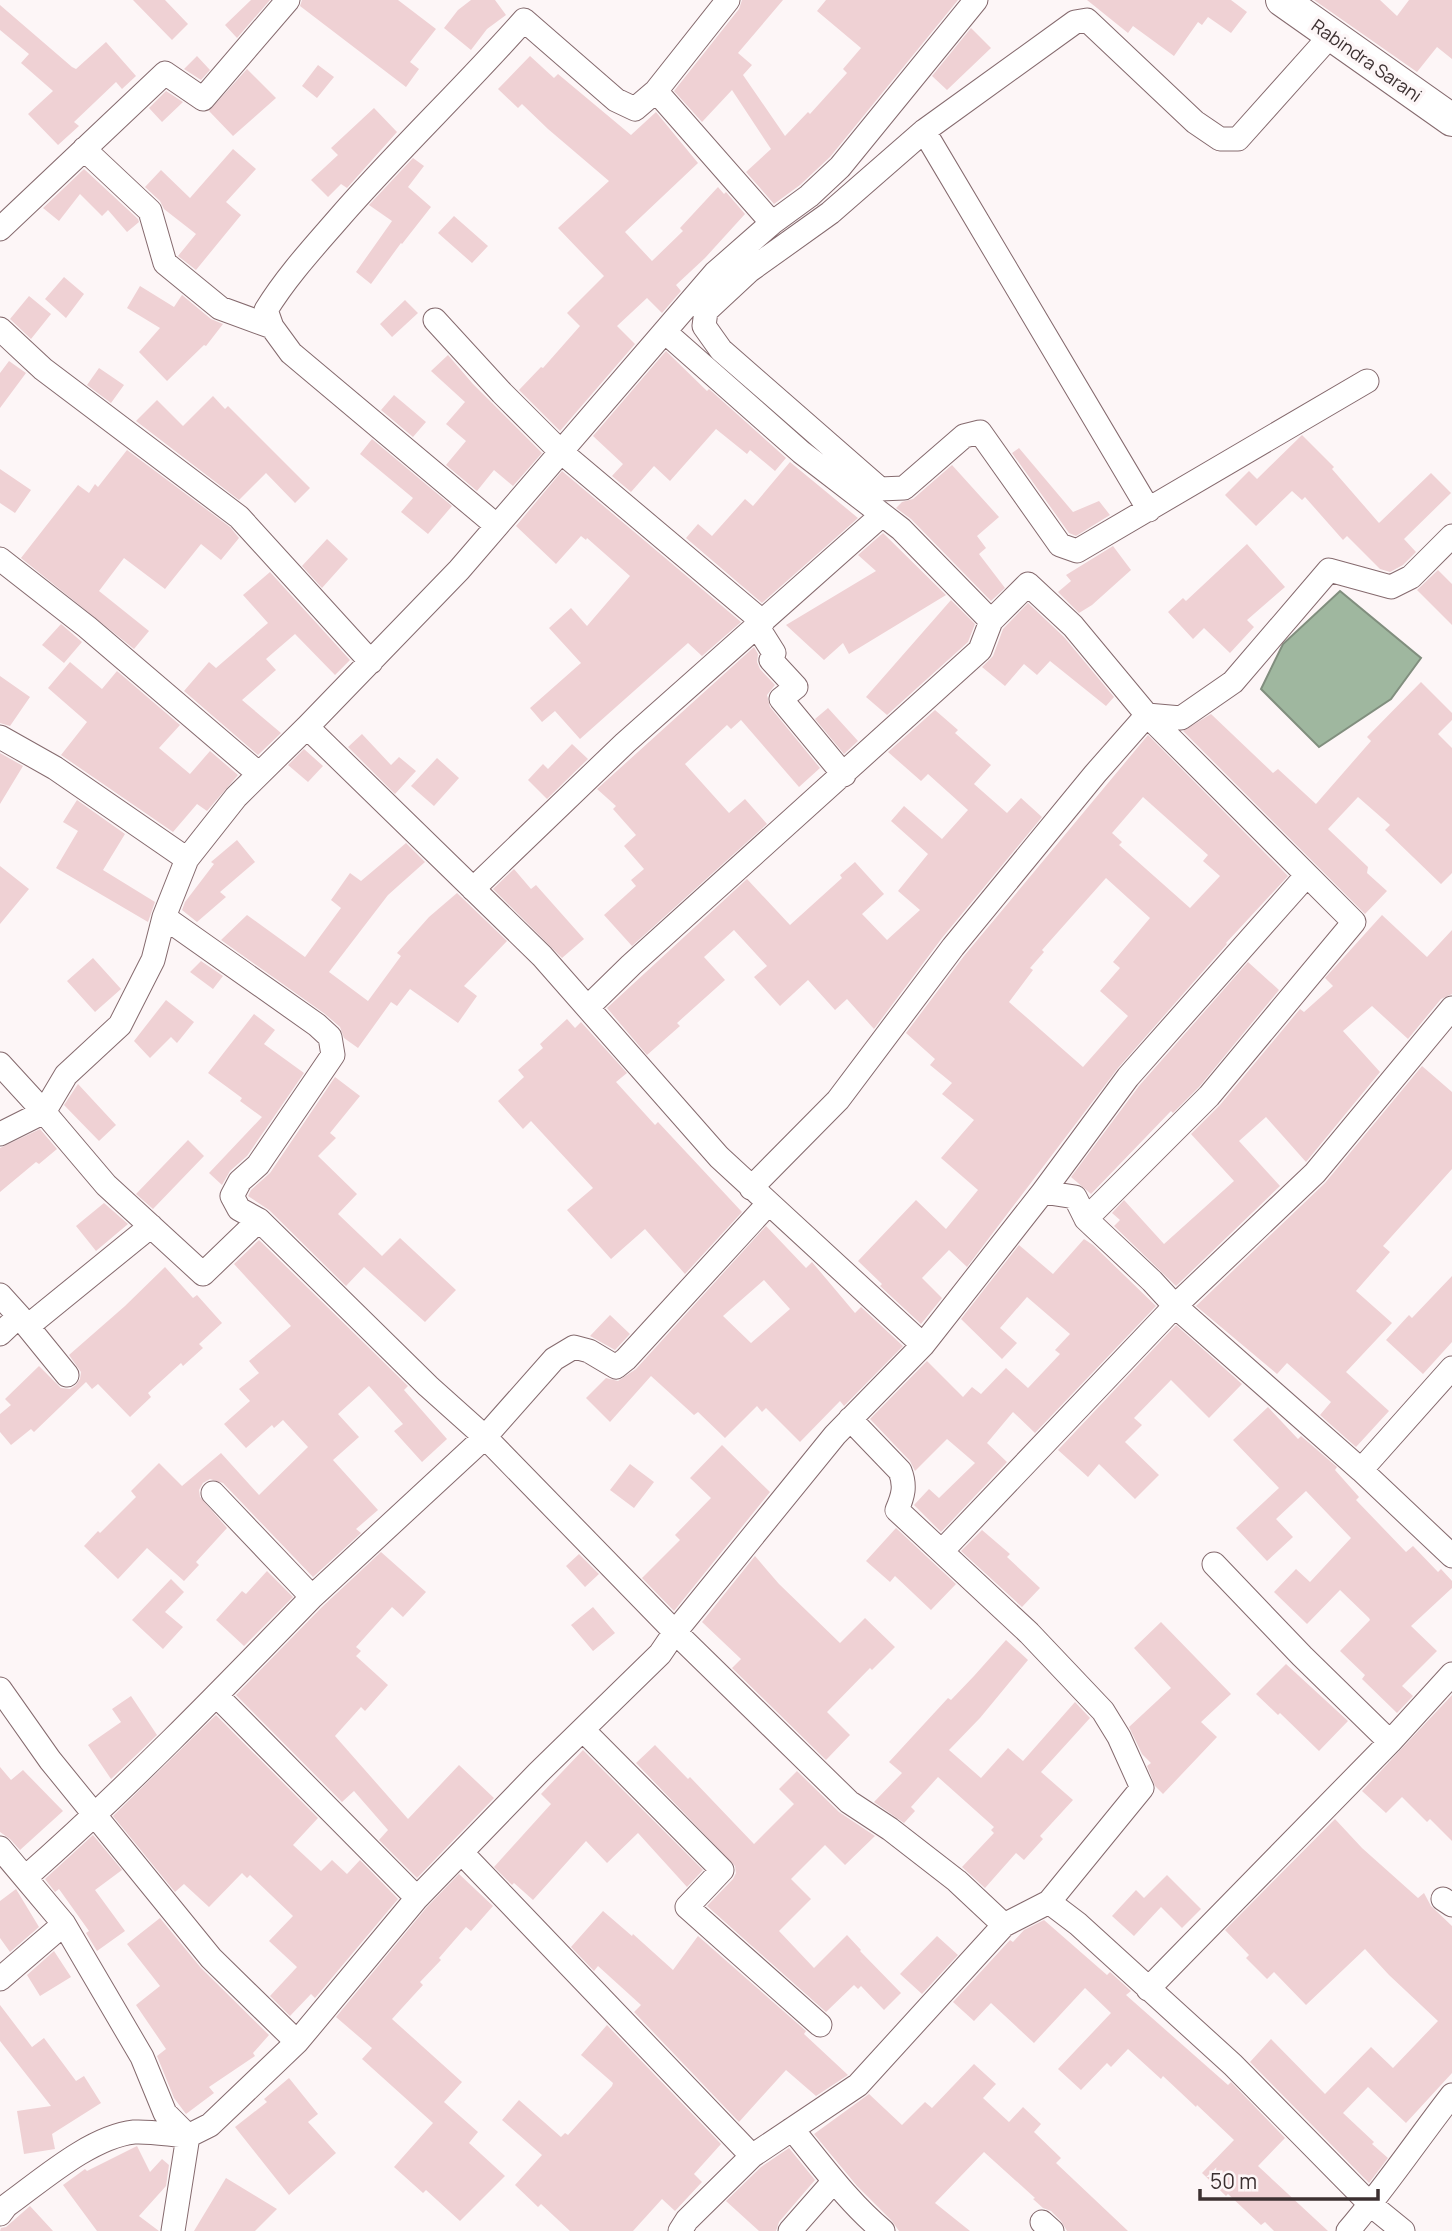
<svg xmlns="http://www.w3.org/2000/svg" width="1452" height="2231" font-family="Manrope,sans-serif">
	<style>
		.water { fill: #9fb79f; stroke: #818e7e; stroke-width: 2 }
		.building { fill: #efd1d4; fill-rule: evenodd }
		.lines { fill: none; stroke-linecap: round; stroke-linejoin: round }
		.street-casing { stroke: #856a6e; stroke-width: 25 }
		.secondary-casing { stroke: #856a6e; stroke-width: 34 }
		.street { stroke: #fff; stroke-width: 23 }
		.secondary { stroke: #fff; stroke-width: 32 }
		.labels { text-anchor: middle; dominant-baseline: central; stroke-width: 7; stroke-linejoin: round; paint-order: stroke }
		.street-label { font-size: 18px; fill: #3c3031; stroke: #fdf6f7 }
	</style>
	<rect width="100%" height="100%" fill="#fdf6f7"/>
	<path class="water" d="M1340,591L1421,658L1391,699L1319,747L1261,689L1283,644Z"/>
	<path class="building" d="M133,0H165L188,24L172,40Z
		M251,0H270L237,38L225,25Z
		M302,0H398L436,29L410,62L419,69L406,87L300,6Z
		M471,0H495L506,15L487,29L471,50L444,28L458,10Z
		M742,0H783L738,53L752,65L743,75L785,136L808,112L810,114L847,73L843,69L861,48L817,11L826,0H958L830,157L800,185L774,204L746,172L771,149L732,90L702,122L674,91L739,9Z
		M1087,0H1231L1247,12L1231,33L1208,17L1202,25L1198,22L1174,56L1133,26L1128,33Z
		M1314,0H1380L1397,16L1409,0H1452V59L1437,47L1417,72Z
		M0,5L72,67L76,69L106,42L136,76L122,89L116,82L74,122L79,126L58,145L28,114L53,91L21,63L29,54L0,30Z
		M971,28L991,48L947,90L932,76Z
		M197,56L210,70L201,80L184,69Z
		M530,56L554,78L558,74L631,135L656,112L698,163L625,232L652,261L683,231L680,228L718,187L724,194L726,192L745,214L705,258L676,285L681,291L662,313L647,298L617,326L635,344L560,431L519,390L541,367L543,368L580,326L567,313L604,276L558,228L609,181L548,129L522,104L518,108L498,89Z
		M318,65L334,77L317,98L302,86Z
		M247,69L276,98L233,136L209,111Z
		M166,91L183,102L162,122L149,108Z
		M374,108L397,132L347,188L341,184L328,197L311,180L338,155L331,148Z
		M233,149L256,169L226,202L241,215L196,270L178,256L196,234L164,209L160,201L145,187L161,170L190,198Z
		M413,158L424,166L408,187L431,207L402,244L401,243L371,284L356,272L392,221L369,205Z
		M84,169L138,219L139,222L127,232L108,210L102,216L80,194L59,221L43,208Z
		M454,216L488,246L472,263L438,233Z
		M64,277L84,294L66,318L45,299Z
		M140,286L174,307L182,295L211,319L223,324L206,346L204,345L167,381L139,352L160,328L127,308Z
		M29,296L51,314L31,339L10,319Z
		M405,300L418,313L392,337L380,324Z
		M666,351L707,391L709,389L786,458L775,471L750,450L747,454L716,429L670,481L654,466L631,492L612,476L623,464L593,436Z
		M448,355L473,384L542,453L513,486L494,470L477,491L446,465L466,441L446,424L465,402L431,371Z
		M9,361L26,373L0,408V373Z
		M99,368L124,385L111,403L87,385Z
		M394,395L426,422L413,437L381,410Z
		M213,396L225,409L228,406L310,488L295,503L266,473L239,500L136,421L157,400L183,426Z
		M1302,435L1334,467L1332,469L1379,523L1431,473L1451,493L1404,539L1416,552L1403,565L1390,572L1380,569L1347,536L1343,540L1305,497L1302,500L1292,491L1256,526L1225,495L1249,471L1257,479Z
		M372,439L452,506L428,534L401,512L413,498L360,454Z
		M1019,448L1073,512L1099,501L1110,515L1076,536L1069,533L1012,453Z
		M127,450L230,527L239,538L221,560L201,544L165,589L124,558L99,591L149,631L134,649L21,558L78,485L89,493L95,484L98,487Z
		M790,462L858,518L762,603L686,538L698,524L712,536L745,499L753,506Z
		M952,465L999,517L977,536L986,548L979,554L1005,588L991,601L911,519L896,508L902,502L913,499Z
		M0,469L31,490L15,513L0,503Z
		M562,471L741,622L702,656L688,643L580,739L555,711L542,722L530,708L581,663L549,628L571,608L587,626L630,576L587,538L586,540L581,536L556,564L516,526Z
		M883,533L946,595L849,654L843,643L824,660L786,625L876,571L858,555Z
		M327,539L348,559L322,588L302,566Z
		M1247,544L1285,587L1247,620L1254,627L1230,653L1204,628L1193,639L1168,612L1183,598L1186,601Z
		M1113,546L1131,570L1092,605L1079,613L1058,592L1071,581L1066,575Z
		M1438,570L1452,584V625L1417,590Z
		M270,572L350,660L335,675L295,634L266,659L276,670L242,700L281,733L258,755L184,691L209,662L216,668L268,623L243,595Z
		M951,600L975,624L968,642L887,715L866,697Z
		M1028,603L1064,637L1114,697L1106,706L1050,661L1037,675L1024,664L1005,686L982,667L993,656L1003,629Z
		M61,624L82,642L64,663L42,645Z
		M754,647L758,654L757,662L760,669L775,685L767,695L770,707L820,768L799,787L741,720L731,729L727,725L685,764L729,813L745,799L767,824L632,946L604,915L636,886L631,880L644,869L624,846L636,835L613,809L616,806L597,789Z
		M70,662L102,689L117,671L180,725L159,748L190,774L210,751L238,775L207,811L197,804L173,832L61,755L87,722L48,688Z
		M0,676L30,697L10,726L0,723Z
		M1421,682L1452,713V720L1438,734L1452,748V873L1441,884L1385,830L1390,825L1358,797L1328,829L1368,867L1367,873L1387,891L1365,914L1183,731L1211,714L1273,773L1278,769L1316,804L1371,741L1367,737Z
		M828,708L858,741L844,754L815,719Z
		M935,710L958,730L955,733L991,765L974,784L1007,813L1021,798L1042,817L942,938L874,1029L847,999L835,1010L808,980L780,1006L754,977L767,966L734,930L704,957L725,980L677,1023L680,1026L647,1055L607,1008L747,879L790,925L842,878L840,875L855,862L884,894L862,914L887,940L920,910L898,891L928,854L891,821L904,806L942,839L968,810L928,774L921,781L888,752Z
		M362,734L391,765L399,757L416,771L395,794L348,747Z
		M1148,735L1288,876L1226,943L1227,944L1118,1068L967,1267L949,1250L922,1278L942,1298L921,1324L880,1286L882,1284L858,1261L916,1200L946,1229L978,1190L941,1158L974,1120L942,1094L952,1083L930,1065L935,1059L906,1033L964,956ZM1143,797L1208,855L1203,861L1220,876L1190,908L1119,845L1122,842L1112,833ZM1106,878L1150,918L1113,962L1120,968L1100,991L1128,1016L1083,1067L1009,1002L1033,970L1030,968L1044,952L1042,950Z
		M572,744L588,759L547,799L528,780L543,764L548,769Z
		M304,749L323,766L308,782L288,765Z
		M0,753L23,766L0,804Z
		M437,758L459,778L434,806L411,786Z
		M77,800L125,834L103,870L155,902L148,922L56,868L78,831L63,822Z
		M237,840L255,862L220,892L226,897L197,922L182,910L185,902L214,864L211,862Z
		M406,843L425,862L388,895L329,972L368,1001L401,956L397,953L429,917L457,893L507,941L464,986L477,996L458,1023L410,989L397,1006L391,1002L358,1048L344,1038L340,1027L325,1014L221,940L247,915L305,957L341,908L331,900L350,873L361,881Z
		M0,866L29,889L0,924Z
		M514,869L531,889L536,885L584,939L562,958L493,889Z
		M1382,915L1427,957L1452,930V994L1441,999L1408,1039L1372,1006L1343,1031L1380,1072L1306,1162L1266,1117L1239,1141L1280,1186L1176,1286L1114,1226L1120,1220L1112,1213L1124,1200L1164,1244L1234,1181L1191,1134L1220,1105L1300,1009L1304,1012L1333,986L1325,978Z
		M93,958L121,989L95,1012L67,981Z
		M201,961L223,976L213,989L190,972Z
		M1248,962L1279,990L1199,1087L1173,1113L1171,1111L1091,1194L1071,1177L1139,1086Z
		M166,1000L194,1022L177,1043L171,1037L150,1058L134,1041Z
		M254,1014L275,1030L264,1044L304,1073L247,1156L230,1171L222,1185L209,1173L262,1117L240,1101L242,1098L208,1073Z
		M567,1019L575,1028L581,1022L627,1073L616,1082L655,1125L658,1122L742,1212L685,1274L645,1229L611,1259L567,1210L593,1188L531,1121L523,1129L498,1101L524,1077L518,1070L543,1048L540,1044Z
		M1422,1066L1452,1092V1169L1383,1246L1390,1252L1356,1291L1392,1323L1346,1372L1389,1411L1356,1447L1320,1415L1331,1402L1287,1363L1277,1374L1196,1306L1325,1183Z
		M335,1077L360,1096L330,1133L336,1138L318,1156L357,1194L338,1214L382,1256L400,1238L456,1290L425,1322L364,1267L346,1286L269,1210L248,1196L251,1190L270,1173Z
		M78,1084L116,1125L99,1141L64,1105Z
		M40,1129L57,1149L39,1164L36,1162L0,1192V1148Z
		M188,1140L204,1156L153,1209L136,1194Z
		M104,1203L128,1224L96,1251L76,1226Z
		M766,1226L806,1268L812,1262L855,1313L861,1307L903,1346L844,1406L840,1401L800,1442L766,1408L762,1412L757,1406L725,1438L698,1412L694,1415L651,1376L610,1422L586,1398L606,1378L618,1381L636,1369ZM764,1280L790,1309L751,1343L723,1316Z
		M1084,1239L1093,1245L1156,1306L1035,1433L1013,1412L987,1443L1007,1462L941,1532L914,1505L929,1489L939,1498L975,1463L947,1439L915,1471L910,1461L870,1419L927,1361L963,1397L972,1387L981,1394L1006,1368L1028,1388L1060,1354L1055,1350L1070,1334L1027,1297L1000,1328L1017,1343L1002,1359L961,1319L1019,1245L1053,1274Z
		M259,1240L408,1386L404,1390L447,1439L422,1462L394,1431L403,1424L369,1386L338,1414L359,1437L333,1460L378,1510L356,1529L361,1533L313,1577L223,1483L210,1479L203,1483L199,1490L200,1497L227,1528L196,1562L199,1565L184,1581L147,1548L118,1579L84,1546L98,1531L100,1533L136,1497L131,1491L159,1463L182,1486L221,1453L259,1495L308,1447L283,1420L274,1428L272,1425L246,1448L224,1424L250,1401L239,1389L259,1373L249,1361L291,1326L234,1264Z
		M165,1267L193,1298L197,1295L222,1323L199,1344L203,1348L183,1366L181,1363L148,1393L151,1397L130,1417L98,1384L92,1389L86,1382L34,1432L31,1429L11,1445L0,1432V1414L11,1405L5,1399L39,1366L61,1388L70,1389L76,1385L80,1379L81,1372L69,1355L125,1306Z
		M1452,1276V1342L1423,1374L1386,1340L1409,1315L1412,1318Z
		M610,1315L630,1334L615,1350L590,1336Z
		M1176,1325L1242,1384L1209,1418L1171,1380L1134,1418L1142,1425L1125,1442L1159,1475L1135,1499L1099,1464L1088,1477L1058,1450Z
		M1268,1407L1298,1439L1301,1436L1337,1467L1335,1470L1359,1497L1356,1500L1406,1552L1413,1546L1438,1572L1441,1569L1452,1581V1588L1411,1626L1437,1651L1402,1686L1413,1696L1397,1713L1362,1679L1365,1675L1340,1651L1370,1620L1369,1618L1340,1590L1307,1624L1274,1592L1296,1569L1310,1582L1351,1538L1306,1491L1276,1519L1293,1537L1267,1561L1236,1528L1279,1488L1233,1440Z
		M722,1445L770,1492L674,1611L642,1578L680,1540L675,1535L711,1498L690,1478Z
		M630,1464L654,1482L634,1508L610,1490Z
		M896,1528L956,1584L931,1610L895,1576L890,1582L866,1561Z
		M982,1530L1010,1554L1007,1557L1040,1588L1022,1607L961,1551Z
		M381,1552L426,1592L403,1617L392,1607L356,1647L361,1651L356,1656L388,1685L365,1711L361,1707L335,1736L408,1819L459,1765L494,1798L417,1878L379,1840L388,1830L354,1791L342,1802L236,1695L322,1607Z
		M579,1554L599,1574L585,1587L566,1566Z
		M755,1556L779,1584L840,1643L865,1618L895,1647L872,1670L870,1668L827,1712L850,1735L826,1760L732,1668L741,1659L702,1622Z
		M267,1571L293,1597L244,1646L216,1620L242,1591L246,1594Z
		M171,1579L184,1592L165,1612L183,1627L163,1649L132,1620Z
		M593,1607L615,1633L593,1651L571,1625Z
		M1161,1622L1231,1694L1201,1722L1217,1737L1163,1794L1155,1786L1147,1766L1151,1763L1142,1754L1129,1727L1171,1688L1134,1648Z
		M1006,1640L1028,1660L980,1718L949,1750L981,1778L1008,1748L1023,1761L1075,1702L1090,1718L1041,1772L1073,1800L1040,1836L1043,1839L1024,1860L1016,1853L985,1888L962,1867L994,1833L991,1830L994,1827L938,1777L911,1807L915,1811L904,1823L874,1802L902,1773L889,1762L948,1698L951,1700L974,1676Z
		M1286,1664L1348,1721L1319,1751L1280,1713L1278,1715L1256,1694Z
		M1452,1695V1841L1430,1819L1427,1822L1402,1797L1386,1813L1362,1791Z
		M131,1696L157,1735L111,1779L88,1745L121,1722L112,1709Z
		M216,1715L318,1818L293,1845L321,1871L332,1860L347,1874L360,1860L398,1899L315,1998L311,1994L290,2016L270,1996L297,1967L269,1941L293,1916L250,1875L247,1878L242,1873L209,1907L184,1884L175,1892L113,1816Z
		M655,1745L688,1779L690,1777L754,1844L794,1804L779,1789L797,1771L839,1812L875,1836L845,1865L825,1845L791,1879L811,1899L779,1931L814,1968L847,1935L861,1950L860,1951L901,1993L884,2010L861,1986L858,1989L854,1985L826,2012L707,1906L733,1879L736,1873L735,1866L636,1763Z
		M583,1750L703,1870L687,1887L638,1833L607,1863L586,1841L533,1900L514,1883L512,1885L494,1867L551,1804L541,1794Z
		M0,1767L11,1780L23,1770L63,1811L20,1850L10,1839L0,1832Z
		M1335,1819L1362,1848L1418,1898L1424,1893L1431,1906L1452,1926V2073L1406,2123L1368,2087L1343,2113L1374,2142L1372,2144L1388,2158L1369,2183L1250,2062L1271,2039L1325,2094L1371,2047L1393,2068L1438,2021L1389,1975L1365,1949L1306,2005L1274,1972L1267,1979L1246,1958L1249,1955L1225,1930Z
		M93,1835L122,1870L95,1890L125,1931L97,1951L86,1933L89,1931L59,1889L55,1892L45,1879Z
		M459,1874L493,1906L471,1931L466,1927L439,1958L441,1960L420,1982L423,1985L392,2019L462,2082L444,2102L478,2132L469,2143L505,2176L460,2221L426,2190L423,2193L394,2167L433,2123L362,2059L372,2048L336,2017L427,1907Z
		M1167,1875L1201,1909L1182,1928L1161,1907L1134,1936L1112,1916L1136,1890L1144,1898Z
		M16,1889L39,1927L10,1952L0,1938V1901Z
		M603,1911L632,1936L633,1934L673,1970L698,1936L806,2031L804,2034L848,2075L816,2096L786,2070L739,2122L634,2012L641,2005L598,1966L594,1971L571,1947Z
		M160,1918L201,1968L269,2035L253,2053L255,2056L209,2087L214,2093L186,2114L174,2098L157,2056L166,2049L136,2005L160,1986L127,1944Z
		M1044,1920L1107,1975L1110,1972L1131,1991L1126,1995L1228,2085L1231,2082L1285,2138L1258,2166L1328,2231H1274L1265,2222L1261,2225L1228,2194L1226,2196L1202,2173L1234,2140L1197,2105L1196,2107L1163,2076L1161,2079L1128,2049L1111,2067L1107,2063L1081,2090L1058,2069L1111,2013L1085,1988L1034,2043L991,2003L974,2021L953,2002L1010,1940L1013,1942L1024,1930Z
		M937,1936L958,1955L922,1994L900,1974Z
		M54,1951L71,1977L40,1996L27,1975Z
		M0,2005L32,2047L44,2038L76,2081L84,2076L101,2103L52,2134L55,2149L24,2154L17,2111L51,2106L0,2041Z
		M607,2025L721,2144L694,2174L702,2182L675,2211L662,2199L633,2231H570L541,2204L538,2207L515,2185L542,2155L502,2120L519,2100L561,2137L565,2133L568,2135L612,2086L613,2083L581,2055Z
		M974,2064L996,2084L983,2098L1009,2122L1023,2107L1041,2124L1034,2132L1061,2158L1056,2163L1128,2231H1067L1061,2221L1051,2211L1043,2208L1033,2199L1035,2198L984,2152L935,2203L970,2231H899L892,2221L857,2186L814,2134L869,2094L902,2125L925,2102L932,2108Z
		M289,2078L318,2114L308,2122L336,2153L289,2195L235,2127L267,2102L264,2099Z
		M137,2146L150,2172L162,2159L169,2165L166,2186L139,2216L159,2231H97L63,2185L85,2169L87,2171Z
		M789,2148L815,2180L779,2222L776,2231H759L726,2201L761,2167Z
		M226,2178L277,2209L255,2231H194Z
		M30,2206L53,2231H0L1,2228L6,2227Z"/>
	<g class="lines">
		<defs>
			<path id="street" d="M728,0L656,91L772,223
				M1331,35L1238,139H1220L1195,122L1087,20L1075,22L924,131L830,213L749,271L706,311L704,326L721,350L880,489L904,488L964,436L980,432L1060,545L1077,551L1367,381
				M924,131L1149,510
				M84,149L150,211L165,263L220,308L272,327
				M0,229L165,73L203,99L288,0
				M435,320L502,393L560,451L763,622
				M0,329L43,369L239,517L371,662
				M665,332L801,452L901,529L991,621L1028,584L1073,626L1147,715L1354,922L1209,1096L1086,1219
				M497,526L291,353L272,327L266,310C287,276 313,248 339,218C398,150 464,88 524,20L616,100L635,109L656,91
				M0,559L87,627L259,774
				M757,626L774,653L771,660L796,687L781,699L844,775
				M307,727L459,570L715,273L772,223L809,196L840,167L976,0
				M0,737L55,768L187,859
				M473,889L625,743L882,515
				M164,917L317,1025L330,1037L333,1055L258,1165L240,1181L232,1196L239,1209L259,1220
				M588,1007L631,965L980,650L991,621
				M0,1064L44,1112L106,1185L203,1274L259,1220L428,1386L485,1437L675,1632L849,1802L890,1829L957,1881L1004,1925L1049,1902L1078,1924L1233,2065L1371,2205L1403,2231
				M0,1134L44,1112L66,1075L120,1025L153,960L164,917L187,859L236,797L307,727L542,956L719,1157L923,1345L1043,1192L1075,1197L1086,1219L1152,1281L1175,1306L1361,1470L1452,1556
				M751,1188L838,1100L953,947L1095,774L1147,715L1181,718L1233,682L1329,570L1391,587L1411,577L1452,536
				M1043,1192L1128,1077L1307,875
				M0,1295L19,1316
				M28,1326L151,1226
				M0,1334L19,1316L67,1375
				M850,1419L900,1471C906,1486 903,1496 897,1510L1029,1633L1103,1711L1119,1737L1142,1788L1049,1902
				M1361,1470L1452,1368
				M213,1493L312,1597L485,1437L554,1359L574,1347L589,1351L616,1367L626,1359L768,1204
				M942,1551L1175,1306L1315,1173L1452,1008
				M1214,1564L1302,1656L1390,1742
				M0,1689L50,1760L211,1958L297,2042
				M217,1696L417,1898
				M583,1730L722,1870L687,1907L820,2025
				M0,1848L64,1924L142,2057L165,2113L188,2136L210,2125L297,2042L417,1898L538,1773L660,1654L675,1632L835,1435L923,1345
				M462,1853L752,2156
				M26,1877C126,1789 219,1693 312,1597
				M1443,1899L1452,1905
				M0,1979L64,1924
				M1148,1989L1390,1742L1452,1674
				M792,2129C821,2164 848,2202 883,2231
				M0,2214L6,2206C41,2181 90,2137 134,2132C151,2131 171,2135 188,2136L173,2231
				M1042,2222L1052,2231
				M680,2231L687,2220L752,2156L858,2085L1004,1925
				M790,2231L834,2181
				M1348,2231C1385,2188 1417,2140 1452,2095"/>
			<path id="secondary" d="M1282,0L1452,120"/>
		</defs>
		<use href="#street" class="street-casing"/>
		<use href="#secondary" class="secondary-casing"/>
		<use href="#street" class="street"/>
		<use href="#secondary" class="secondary"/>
	</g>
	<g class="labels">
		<g class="street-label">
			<text transform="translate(1367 60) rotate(35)">Rabindra Sarani</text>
		</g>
	</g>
	<path d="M1200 2189v10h178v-10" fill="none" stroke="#3c3031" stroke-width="3.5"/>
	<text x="1210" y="2189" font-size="21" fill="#3c3031" stroke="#fdf6f7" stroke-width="5" paint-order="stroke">50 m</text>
</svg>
